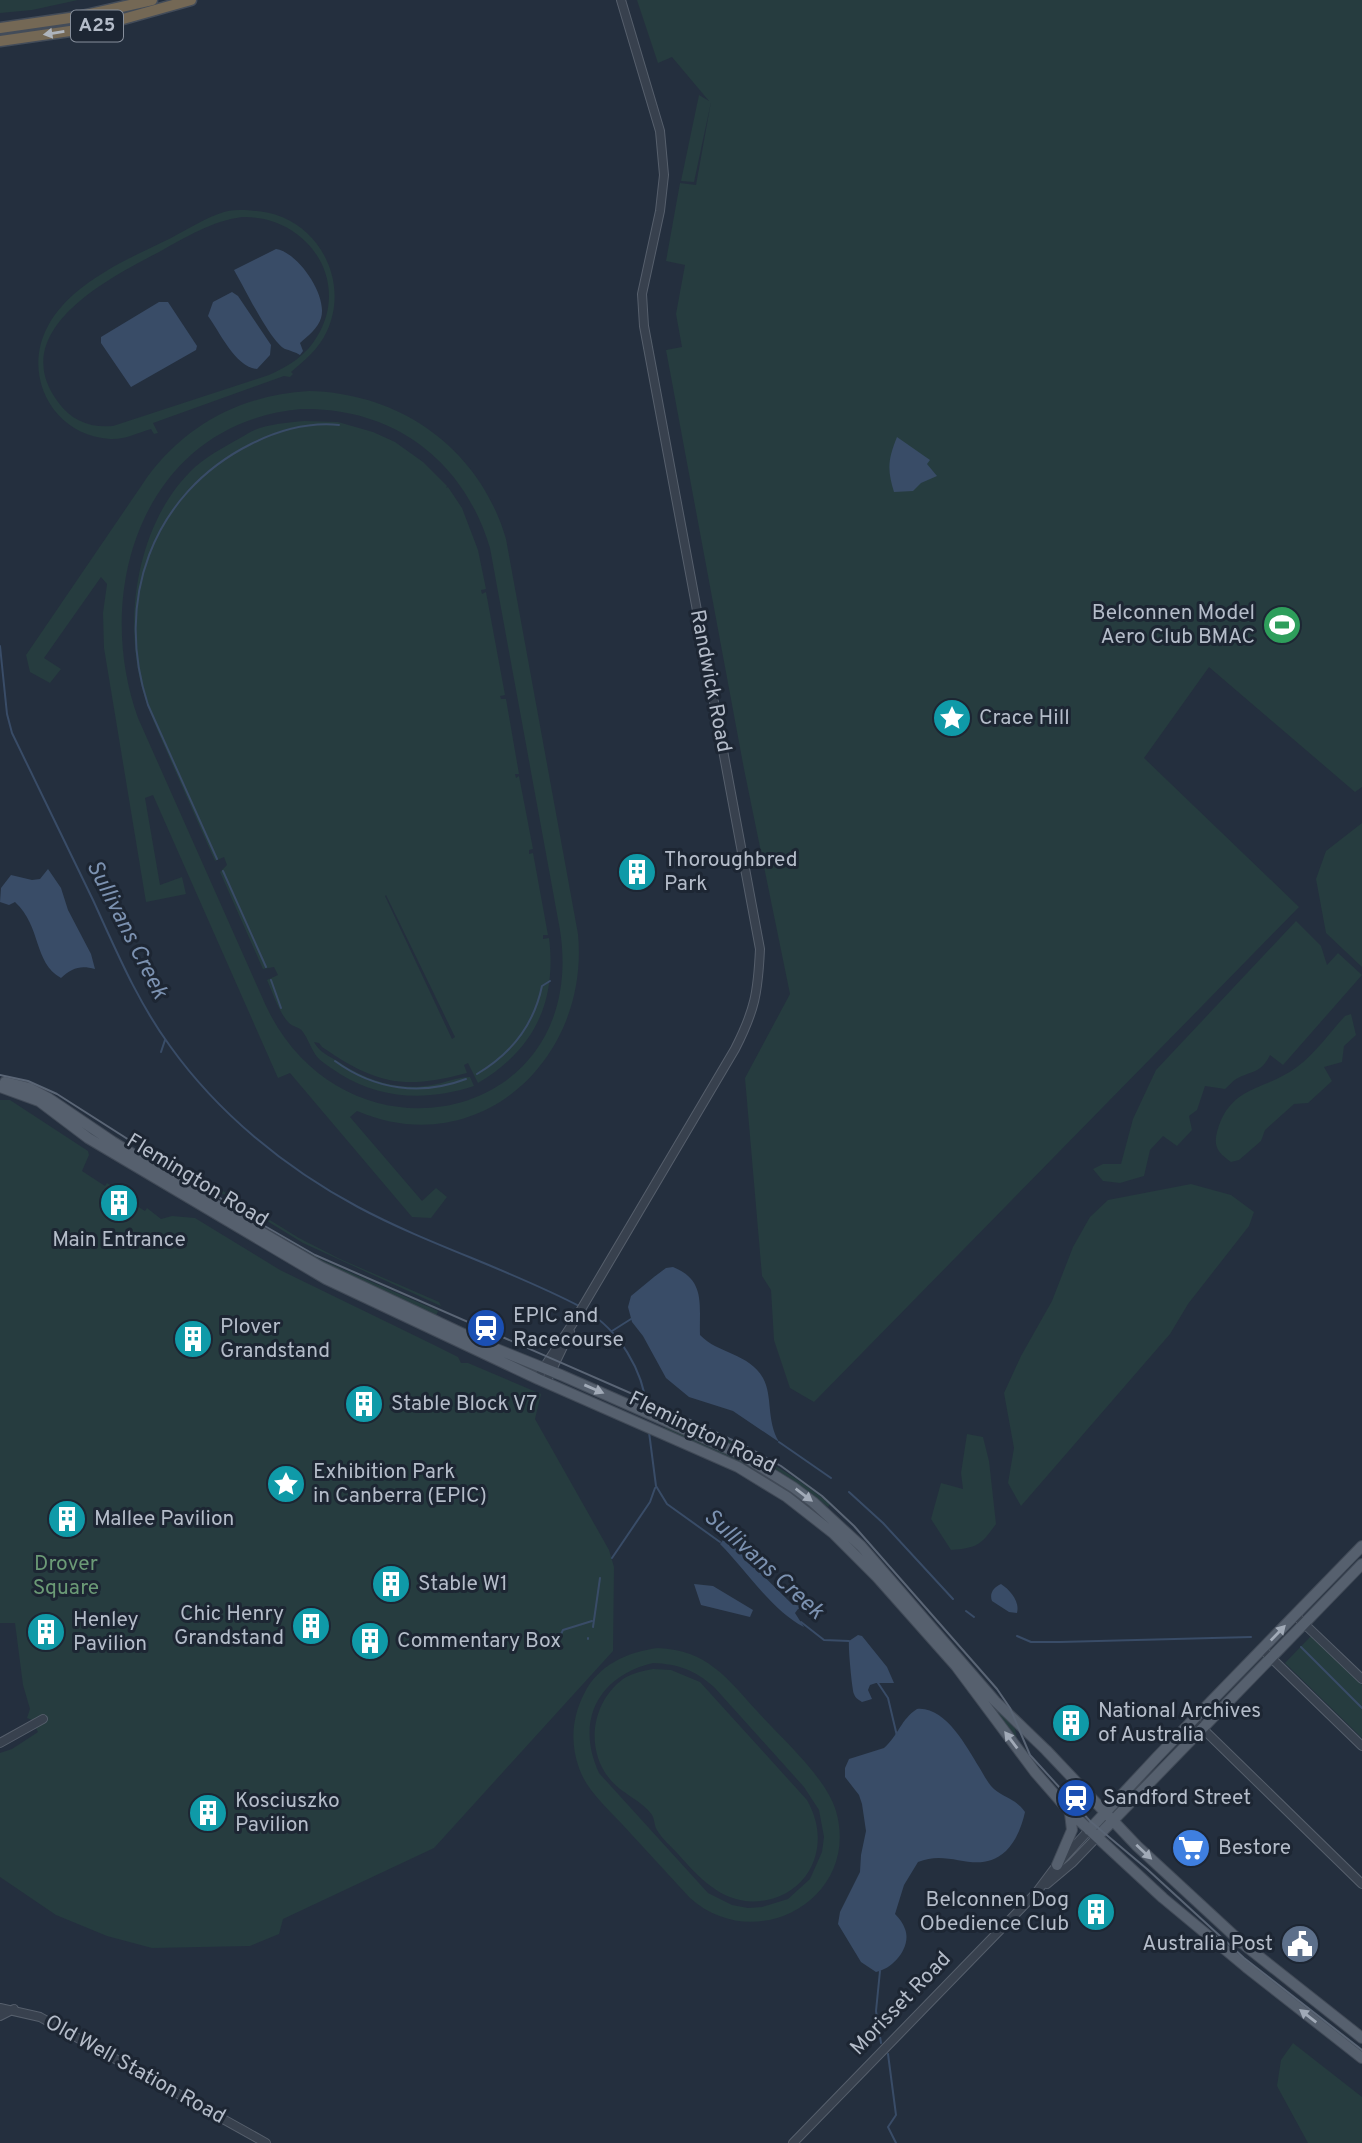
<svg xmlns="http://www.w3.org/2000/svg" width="1362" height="2143" font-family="Overpass,sans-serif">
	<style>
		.green { fill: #263c3f; fill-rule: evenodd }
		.water { fill: #394c67 }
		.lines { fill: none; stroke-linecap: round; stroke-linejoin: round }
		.stream { stroke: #394c67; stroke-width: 2 }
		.minor-casing { stroke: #565f6c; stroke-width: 10 }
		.major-casing { stroke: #414a57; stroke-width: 12 }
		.highway-casing { stroke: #434c59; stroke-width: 13 }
		.minor { stroke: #38414e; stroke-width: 8 }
		.major { stroke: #56606e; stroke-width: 10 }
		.highway { stroke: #746855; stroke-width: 10 }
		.tram { stroke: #5a6575; stroke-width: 2 }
		.oneway { fill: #aeb4bd }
		.oneway2 { fill: #a1aab7 }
		.labels { text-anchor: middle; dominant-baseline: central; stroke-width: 6; stroke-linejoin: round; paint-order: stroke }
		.shield { fill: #1d2633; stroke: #878f9c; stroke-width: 2 }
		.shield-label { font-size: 19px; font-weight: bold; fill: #b4bcc9 }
		.poi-label { font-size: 21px; fill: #b4bcc9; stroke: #1d2633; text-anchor: start }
		.street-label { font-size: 21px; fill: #b4bcc9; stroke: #1d2633 }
		.park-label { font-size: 21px; fill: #6b9a76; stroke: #1d2633 }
		.water-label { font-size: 23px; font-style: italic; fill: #7c92b1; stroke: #1d2633 }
	</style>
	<rect width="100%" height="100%" fill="#242f3e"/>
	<path class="green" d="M0,0H78L32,10L0,13Z
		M637,0H1362V787L1355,792L1209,667L1144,758L1299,907L814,1402L790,1388L774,1340L771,1290L762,1276L745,1078L790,994L744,769L666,350L682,347L676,314L685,265L666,261L680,183L696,185L711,102L694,182L681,181L699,95L709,101L672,57L658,63Z
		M245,210C258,211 270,212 282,217C326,235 347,288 327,331C319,349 305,360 291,372L293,374L290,377L284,376L153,423L158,433L154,434L151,429C137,433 124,440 110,439C53,436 21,375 48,326C54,314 64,303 74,294C103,269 138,254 171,238C188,229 205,218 224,212C231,210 237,210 245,210ZM242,217C305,215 351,278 318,335C307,355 289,366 269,375L113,426C90,428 72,421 58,402C5,331 109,278 159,252C186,237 212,221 242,217Z
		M309,391C401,393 480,449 506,539L578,934C590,1059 479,1163 357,1111L350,1117L422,1201L436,1188L447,1197L431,1218L412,1217L290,1073L278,1078L153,795L145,798L160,885L182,877L186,894L146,902L104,648L103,613L107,584L101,577L44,658L61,669L50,683L30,672L26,655L37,639L148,476C188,423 243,395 309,391ZM301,409C393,407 464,460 490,548L560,930C590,1124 346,1175 266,1006L138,718C91,587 146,423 301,409Z
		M304,421L338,422L373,432L395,442L423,462L447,486L446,488L448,487L462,508L478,550L486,589L481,590L482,594L486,592L505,695L500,696L501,699H506L519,774H515L516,778L519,776L533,849L529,850V854L533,853L548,935H543V939L549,938C557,1002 534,1050 478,1083L468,1063L464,1065L467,1073C403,1090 376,1084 322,1047L319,1043L314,1042C319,1052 329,1056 339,1062C367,1081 399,1091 432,1085C445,1083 457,1077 470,1077L474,1086C428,1101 382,1100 340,1074C332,1068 320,1062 315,1054C310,1046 308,1039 303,1032C300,1027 293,1027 289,1023C279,1013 273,993 267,980L278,975L274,967L263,969L220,872L227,865L224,857L215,861C200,827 185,793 170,759C159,733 146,707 140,680C124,609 140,518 195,467C211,453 232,443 247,434C263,424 286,423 304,421ZM386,895L455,1037L452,1039L385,896Z
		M1362,823V967L1326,933L1316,879L1326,851Z
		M1296,921L1321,946L1327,965L1338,953L1362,975L1283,1065L1270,1055C1261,1073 1254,1070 1238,1078C1233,1080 1229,1086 1225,1089L1205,1086L1197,1110L1189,1116L1192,1130L1177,1146L1163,1136L1150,1150L1144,1176L1120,1183L1103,1181L1093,1169L1103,1164H1121L1133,1119L1156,1070Z
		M1351,1014L1356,1035L1344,1046L1342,1062L1324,1067L1332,1081L1308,1103L1294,1104L1265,1130L1261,1141L1239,1160L1231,1162C1219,1153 1213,1148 1217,1132C1230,1085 1263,1092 1297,1067C1315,1054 1330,1032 1345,1016Z
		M0,1100H10L88,1151L89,1155L82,1171L105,1186L107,1183L115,1188L113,1191L145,1211L147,1208L161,1219L172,1216L195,1218L280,1270L432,1344L458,1357L461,1363H468L541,1394L535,1419L609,1550L614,1567L613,1651L434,1848L283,1919L279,1934L250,1946L152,1948L107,1936L56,1915L0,1877V1753L12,1749L38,1732L32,1720L27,1718L30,1709L23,1685L15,1623H0Z
		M137,1138L299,1238L340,1259L439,1302L441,1306L303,1243L135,1140Z
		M1191,1184L1231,1195L1254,1212L1249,1226L1188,1304L1170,1334L1021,1506L1008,1483L1014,1448L1004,1393L1021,1356L1052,1301L1073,1247L1090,1217L1108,1200Z
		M216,1198L269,1231L322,1260L438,1311L436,1316L307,1256L215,1199Z
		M661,1408C721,1435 779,1462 830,1504L828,1507C777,1465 720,1437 660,1411Z
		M666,1426L718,1448L748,1463L813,1507L846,1536L1014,1724L1018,1743L871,1565L830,1525L790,1494L664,1429Z
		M967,1434L983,1437L989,1461L996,1524C981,1545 977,1548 951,1550L931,1519L941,1483L963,1489L961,1473Z
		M1311,1636L1362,1685V1738L1285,1663Z
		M658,1648C707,1650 727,1678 757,1711C781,1738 826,1777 836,1811C861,1898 756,1957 690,1898C667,1873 644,1848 621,1823C606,1807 586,1789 579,1768C570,1743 572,1717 584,1694C598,1665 627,1652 658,1648ZM653,1663C678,1664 695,1670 714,1687L804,1787L819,1810L824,1837L822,1852L810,1879L788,1899L762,1907L748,1908L732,1905L708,1893L599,1773C575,1721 598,1676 653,1663Z
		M653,1669L671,1670L700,1682L807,1800C820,1823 822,1848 809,1871C800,1886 784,1897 767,1900C727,1908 702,1881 678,1854C671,1846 662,1839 657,1830C654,1826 655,1820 652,1815C643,1801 620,1793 609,1778C585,1748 592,1702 623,1679C632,1673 643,1671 653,1669Z
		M1293,2043L1362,2097V2143H1308L1277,2086L1281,2060Z"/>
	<path class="water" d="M276,249C298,252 328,296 321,318C318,328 308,336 300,343L303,351L300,355C295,352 291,351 285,349C270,341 244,287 234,270Z
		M232,292L238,296L271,345L270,355L257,369C235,367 220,332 208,316L213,302Z
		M159,302H168L197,346L196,350L131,387L101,343V337Z
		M897,437L930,460L927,464L937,476L921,483L913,491L894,492C887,470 888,459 897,437Z
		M48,869L61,888L68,910L91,954L95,969C80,965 72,968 61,978C33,962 42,927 15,902L9,905L0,902L1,888L11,875L32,880L40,879Z
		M673,1267C706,1280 699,1305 700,1335C718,1354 749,1353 763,1378C773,1396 766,1420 779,1442L733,1411L689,1397L666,1378L643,1336L632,1322L628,1307L631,1296L654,1277L666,1268Z
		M723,1540L733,1546L793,1605L809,1602V1604L798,1609L795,1613L804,1627C772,1611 746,1570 720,1544Z
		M694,1584L713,1586L753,1610L750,1617L701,1605Z
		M1001,1584C1010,1590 1020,1601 1017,1613L1009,1612L992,1601C989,1593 994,1587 1001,1584Z
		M858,1635L862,1636L887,1667L894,1683H876L870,1685L868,1690L872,1699L862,1702C858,1699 856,1699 854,1694C852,1690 848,1646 849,1641Z
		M917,1709C945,1706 966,1746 979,1767C983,1773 986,1780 991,1786C1002,1798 1016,1798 1025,1812C1022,1826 1016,1841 1006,1851C977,1877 951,1848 918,1862L904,1885L895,1914C899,1918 903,1923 905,1929C912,1947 893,1969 876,1972L861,1962L838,1924L840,1912L860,1872L861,1855L866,1831L862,1804L859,1795L845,1777V1768L849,1759L884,1748C898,1736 901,1719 917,1709Z"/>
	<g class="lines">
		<path class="stream" d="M0,646L7,714L12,733C39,789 66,844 93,900C116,950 137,1001 170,1046C218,1113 285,1168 358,1207C429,1245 509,1269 581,1307
			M217,859L148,705C114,602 151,494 251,444C277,431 309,422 339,425
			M223,871L266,967
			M271,980L281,1008
			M161,1052L165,1040
			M335,1061C375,1090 421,1096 466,1079
			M477,1074C511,1054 534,1024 542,986L550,981
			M585,1310C619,1330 643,1370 647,1409
			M612,1331L631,1319
			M649,1432L656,1486L667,1504L720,1542
			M779,1442L831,1478
			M849,1492L883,1523L953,1599
			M612,1558L650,1502L655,1488
			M966,1611L974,1617
			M801,1622L824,1640L849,1641
			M593,1627L600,1578
			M1017,1636L1031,1642H1060L1251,1637
			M588,1639V1638
			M558,1640L563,1630L592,1621
			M1301,1647L1362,1708
			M878,1683L888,1698L897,1736
			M880,1971L876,2011L881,2043
			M862,2053L875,2033L876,2023
			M888,2054L896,2115L888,2127L896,2143"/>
		<defs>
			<path id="minor" d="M541,1372L573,1323L735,1049C755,1010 758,992 760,949L644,326L642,294L660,211L664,175L660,131L621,0
				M546,1382L570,1332
				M1295,1615L1362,1679
				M1262,1649L1362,1746
				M1199,1725L1362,1884
				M0,1743L43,1719
				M1047,1884L1072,1863L1097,1837
				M0,2008L40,2017L266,2143
				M0,2016L14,2009
				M793,2143L1036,1893L1057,1865L1089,1830"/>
			<path id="major" d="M5,1082L29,1088L48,1098L113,1142L261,1232L321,1267L489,1346L561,1375L740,1454L793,1487L813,1502L861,1546L995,1701L1046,1750L1137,1846L1242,1943L1362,2038
				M0,1087L39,1101L88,1138L326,1279L538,1379L738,1467L787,1497L833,1533L877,1577L956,1666L1035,1772L1069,1811L1163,1898L1246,1967L1362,2058
				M1089,1830L1158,1756L1362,1546
				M1097,1837L1362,1564
				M1057,1865L1072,1830L1070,1813"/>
			<path id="highway" d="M0,28L77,17L152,0
				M0,41L91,28L191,0"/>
		</defs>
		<use href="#minor" class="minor-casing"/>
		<use href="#major" class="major-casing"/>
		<use href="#highway" class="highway-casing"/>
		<use href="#minor" class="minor"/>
		<use href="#major" class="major"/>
		<use href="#highway" class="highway"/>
		<path class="tram" d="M0,1075L28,1081L57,1094L256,1221L315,1255L660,1406L747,1447L781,1466L822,1496L854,1526L997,1689L1010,1708L1030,1755L1090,1821L1147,1869L1244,1958L1362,2050"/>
	</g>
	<defs><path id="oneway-solid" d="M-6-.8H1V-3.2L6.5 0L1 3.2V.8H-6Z" transform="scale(1.75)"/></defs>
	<use class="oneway" href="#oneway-solid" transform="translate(54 33) rotate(171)"/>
	<g class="oneway2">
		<use href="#oneway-solid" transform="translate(594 1389) rotate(23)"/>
		<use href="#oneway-solid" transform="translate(804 1495) rotate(37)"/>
		<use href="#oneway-solid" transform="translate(1278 1633) rotate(-46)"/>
		<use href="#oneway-solid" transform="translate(1011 1740) rotate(-127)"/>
		<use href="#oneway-solid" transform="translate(1144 1852) rotate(43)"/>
		<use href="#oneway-solid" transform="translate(1308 2016) rotate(-142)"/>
	</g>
	<defs>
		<symbol id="stadium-disc" viewBox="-11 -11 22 22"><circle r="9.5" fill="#2e9e5b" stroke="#1d2633"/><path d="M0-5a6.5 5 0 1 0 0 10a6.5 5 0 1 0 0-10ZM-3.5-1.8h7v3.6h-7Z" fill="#fff"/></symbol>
		<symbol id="sight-disc" viewBox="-11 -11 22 22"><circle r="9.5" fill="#0f9aa8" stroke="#1d2633"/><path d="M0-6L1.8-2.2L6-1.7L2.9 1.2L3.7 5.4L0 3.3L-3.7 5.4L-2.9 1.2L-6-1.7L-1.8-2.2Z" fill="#fff"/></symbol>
		<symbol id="building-disc" viewBox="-11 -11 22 22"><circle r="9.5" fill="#0f9aa8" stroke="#1d2633"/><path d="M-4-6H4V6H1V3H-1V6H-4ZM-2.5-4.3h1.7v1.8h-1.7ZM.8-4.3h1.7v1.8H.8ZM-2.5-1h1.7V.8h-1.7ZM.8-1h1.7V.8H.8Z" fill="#fff"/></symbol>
		<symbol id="station-disc" viewBox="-11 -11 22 22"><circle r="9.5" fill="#1a4fb4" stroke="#1d2633"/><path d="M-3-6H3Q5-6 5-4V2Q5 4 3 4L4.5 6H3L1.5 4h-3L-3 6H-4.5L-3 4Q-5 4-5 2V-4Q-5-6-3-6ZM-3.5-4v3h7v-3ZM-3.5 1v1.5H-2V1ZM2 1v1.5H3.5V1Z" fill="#fff"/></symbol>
		<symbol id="supermarket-disc" viewBox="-11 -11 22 22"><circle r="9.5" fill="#3f7fe0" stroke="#1d2633"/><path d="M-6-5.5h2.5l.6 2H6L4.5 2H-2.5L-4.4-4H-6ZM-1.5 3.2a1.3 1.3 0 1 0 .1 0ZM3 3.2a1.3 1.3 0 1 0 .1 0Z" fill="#fff"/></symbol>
		<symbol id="civic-disc" viewBox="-11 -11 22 22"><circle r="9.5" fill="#5c6f8a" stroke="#1d2633"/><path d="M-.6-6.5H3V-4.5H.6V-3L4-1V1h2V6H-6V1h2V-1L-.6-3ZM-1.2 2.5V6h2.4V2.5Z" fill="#fff"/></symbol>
	</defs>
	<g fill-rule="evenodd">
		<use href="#stadium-disc" x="1260" y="603" width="44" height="44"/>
		<use href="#sight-disc" x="930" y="696" width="44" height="44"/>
		<use href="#building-disc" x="615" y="850" width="44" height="44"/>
		<use href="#building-disc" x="97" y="1181" width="44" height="44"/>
		<use href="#station-disc" x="464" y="1306" width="44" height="44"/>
		<use href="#building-disc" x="171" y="1317" width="44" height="44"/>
		<use href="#building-disc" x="342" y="1382" width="44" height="44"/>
		<use href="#sight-disc" x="264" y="1462" width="44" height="44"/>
		<use href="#building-disc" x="45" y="1497" width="44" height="44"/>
		<use href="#building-disc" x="369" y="1562" width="44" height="44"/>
		<use href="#building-disc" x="289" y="1604" width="44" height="44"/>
		<use href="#building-disc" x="24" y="1610" width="44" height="44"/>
		<use href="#building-disc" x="348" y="1619" width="44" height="44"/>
		<use href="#building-disc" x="1049" y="1701" width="44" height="44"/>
		<use href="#station-disc" x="1054" y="1776" width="44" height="44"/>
		<use href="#building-disc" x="186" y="1791" width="44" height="44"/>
		<use href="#supermarket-disc" x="1169" y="1826" width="44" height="44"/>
		<use href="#building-disc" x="1074" y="1890" width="44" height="44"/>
		<use href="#civic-disc" x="1278" y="1922" width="44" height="44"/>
	</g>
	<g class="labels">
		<rect class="shield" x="71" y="10.5" width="52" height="31" rx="5"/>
		<g class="shield-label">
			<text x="97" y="26">A25</text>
		</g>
		<g class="poi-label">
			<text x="1255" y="613" text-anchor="end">Belconnen Model<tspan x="1255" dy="24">Aero Club BMAC</tspan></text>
			<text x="979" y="718">Crace Hill</text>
			<text x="664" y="860">Thoroughbred<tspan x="664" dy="24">Park</tspan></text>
			<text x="119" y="1240" text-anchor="middle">Main Entrance</text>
			<text x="513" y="1316">EPIC and<tspan x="513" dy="24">Racecourse</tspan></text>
			<text x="220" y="1327">Plover<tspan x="220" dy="24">Grandstand</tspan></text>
			<text x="391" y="1404">Stable Block V7</text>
			<text x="313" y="1472">Exhibition Park<tspan x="313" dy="24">in Canberra (EPIC)</tspan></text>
			<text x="94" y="1519">Mallee Pavilion</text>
			<text x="418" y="1584">Stable W1</text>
			<text x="284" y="1614" text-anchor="end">Chic Henry<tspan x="284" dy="24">Grandstand</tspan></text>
			<text x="73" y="1620">Henley<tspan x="73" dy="24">Pavilion</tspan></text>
			<text x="397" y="1641">Commentary Box</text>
			<text x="1098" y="1711">National Archives<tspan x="1098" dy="24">of Australia</tspan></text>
			<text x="1103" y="1798">Sandford Street</text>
			<text x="235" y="1801">Kosciuszko<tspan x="235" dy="24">Pavilion</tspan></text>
			<text x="1218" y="1848">Bestore</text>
			<text x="1069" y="1900" text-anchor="end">Belconnen Dog<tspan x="1069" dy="24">Obedience Club</tspan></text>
			<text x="1273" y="1944" text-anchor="end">Australia Post</text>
		</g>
		<g class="street-label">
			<text transform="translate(710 681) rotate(79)">Randwick Road</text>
			<text transform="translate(197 1181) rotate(31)">Flemington Road</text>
			<text transform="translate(702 1433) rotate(26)">Flemington Road</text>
			<text transform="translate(901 2004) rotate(-46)">Morisset Road</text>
			<text transform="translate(135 2070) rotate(29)">Old Well Station Road</text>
		</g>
		<g class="park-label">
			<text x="66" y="1564">Drover<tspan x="66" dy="24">Square</tspan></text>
		</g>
		<g class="water-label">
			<text transform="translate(126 930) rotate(63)">Sullivans Creek</text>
			<text transform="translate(763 1565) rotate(42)">Sullivans Creek</text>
		</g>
	</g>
</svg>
